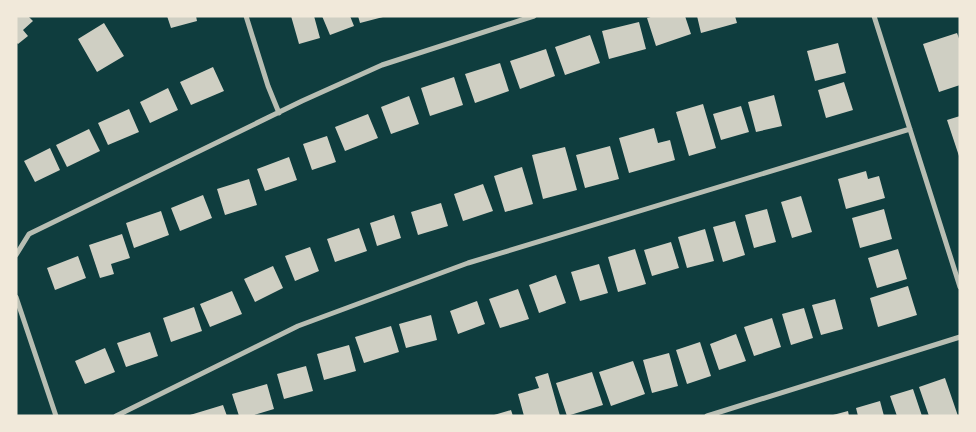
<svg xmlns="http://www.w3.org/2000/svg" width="976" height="432" font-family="'Space Grotesk',sans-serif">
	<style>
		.building { fill: #cfcfc3 }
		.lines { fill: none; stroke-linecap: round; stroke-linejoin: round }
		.minor { stroke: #b8beb3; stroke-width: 5 }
	</style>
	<rect width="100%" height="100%" fill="#0f3d3e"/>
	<path class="building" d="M16,16H28L33,21L23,30L28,36L18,44L16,42Z
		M167,16H196L197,21L171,28Z
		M291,16H314L320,38L299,44Z
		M322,16H350L354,26L330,35Z
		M358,16H383V17L360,23Z
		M654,16H685L691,34L656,46L647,18Z
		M697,16H735L737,23L701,33Z
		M639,22L646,49L609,59L602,31Z
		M104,23L124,56L97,72L78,39Z
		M957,33L960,41V85L939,92L923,44Z
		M590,35L600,63L565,75L555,47Z
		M838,43L846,73L815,81L807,51Z
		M546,49L555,76L520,89L510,61Z
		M500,63L509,91L475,103L465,74Z
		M213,67L224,91L191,105L180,82Z
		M454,77L463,105L430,116L421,88Z
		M844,82L853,110L826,118L818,90Z
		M168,88L178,110L150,123L140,102Z
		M774,95L782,126L756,132L748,102Z
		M409,96L419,124L391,134L381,107Z
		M703,104L716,148L689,156L676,112Z
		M741,106L749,132L721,140L713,114Z
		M129,109L139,132L108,145L98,123Z
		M368,114L378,138L345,151L335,127Z
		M960,116V156H959L947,120Z
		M654,128L658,143L670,140L675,160L629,173L619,138Z
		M89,129L100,151L67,167L56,145Z
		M327,136L336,162L312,170L303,144Z
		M610,146L619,179L585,188L576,155Z
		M565,147L577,190L543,199L532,155Z
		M50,148L60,170L35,182L24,161Z
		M289,157L297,180L265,191L257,169Z
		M522,167L533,204L505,212L494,176Z
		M866,171L868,179L879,176L885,198L846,209L838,179Z
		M249,179L257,205L225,215L217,189Z
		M483,184L493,211L463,221L454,194Z
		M203,195L212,218L180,231L171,208Z
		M801,196L812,232L792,238L781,202Z
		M441,203L448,226L418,235L411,212Z
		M767,209L776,242L754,248L745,215Z
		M884,209L892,239L860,248L852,218Z
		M161,211L169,235L134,248L126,223Z
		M394,215L401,238L377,246L370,223Z
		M735,221L745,255L723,262L713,227Z
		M359,228L367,251L335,262L327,239Z
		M705,229L714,261L687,268L678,237Z
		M122,234L130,258L111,264L114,274L100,278L89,245Z
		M671,242L679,268L652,276L644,250Z
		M310,247L319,271L295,281L285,256Z
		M635,249L646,284L618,292L608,257Z
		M898,249L907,279L877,288L868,258Z
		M78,256L86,278L55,290L47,268Z
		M599,264L608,293L580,301L571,272Z
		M273,266L283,288L255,302L244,279Z
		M556,275L566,303L539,313L529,285Z
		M908,286L917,315L878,327L870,298Z
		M518,289L529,319L500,328L489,299Z
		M232,291L242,314L210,327L200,304Z
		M835,299L843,329L821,335L812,305Z
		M477,301L485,324L458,334L450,311Z
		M194,307L202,331L171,342L163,318Z
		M804,308L813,338L791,345L782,314Z
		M431,315L437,340L406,348L399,324Z
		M772,318L781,347L754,356L744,327Z
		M391,326L399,352L364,363L355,337Z
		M150,332L158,356L126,367L117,343Z
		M736,334L746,361L719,370L710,344Z
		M700,342L711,376L687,384L676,350Z
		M349,345L356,371L324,380L317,354Z
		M105,348L115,372L85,384L75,361Z
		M669,353L678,386L652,393L643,360Z
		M633,361L645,394L611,406L599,372Z
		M306,366L313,391L284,399L277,374Z
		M592,372L603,405L567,416L556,383Z
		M548,373L560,416H524L518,394L539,388L535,377Z
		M945,378L958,416H929L919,387Z
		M267,384L274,409L251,416H239L232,394Z
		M913,389L922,416H897L890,396Z
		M880,401L884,416H858L856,408Z
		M223,405L227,416H190V415Z
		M511,410L513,416H494V415Z
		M848,411L849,416H833V415Z"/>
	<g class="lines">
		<path class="minor" d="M246,16L268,86L279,113
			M874,16L960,287
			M16,255L29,234L302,101L382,65L534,16
			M16,297L56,416
			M116,416L298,326L468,263L910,129
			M707,416L960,337"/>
	</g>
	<rect width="976" height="432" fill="none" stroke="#f1e9da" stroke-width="35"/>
</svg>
